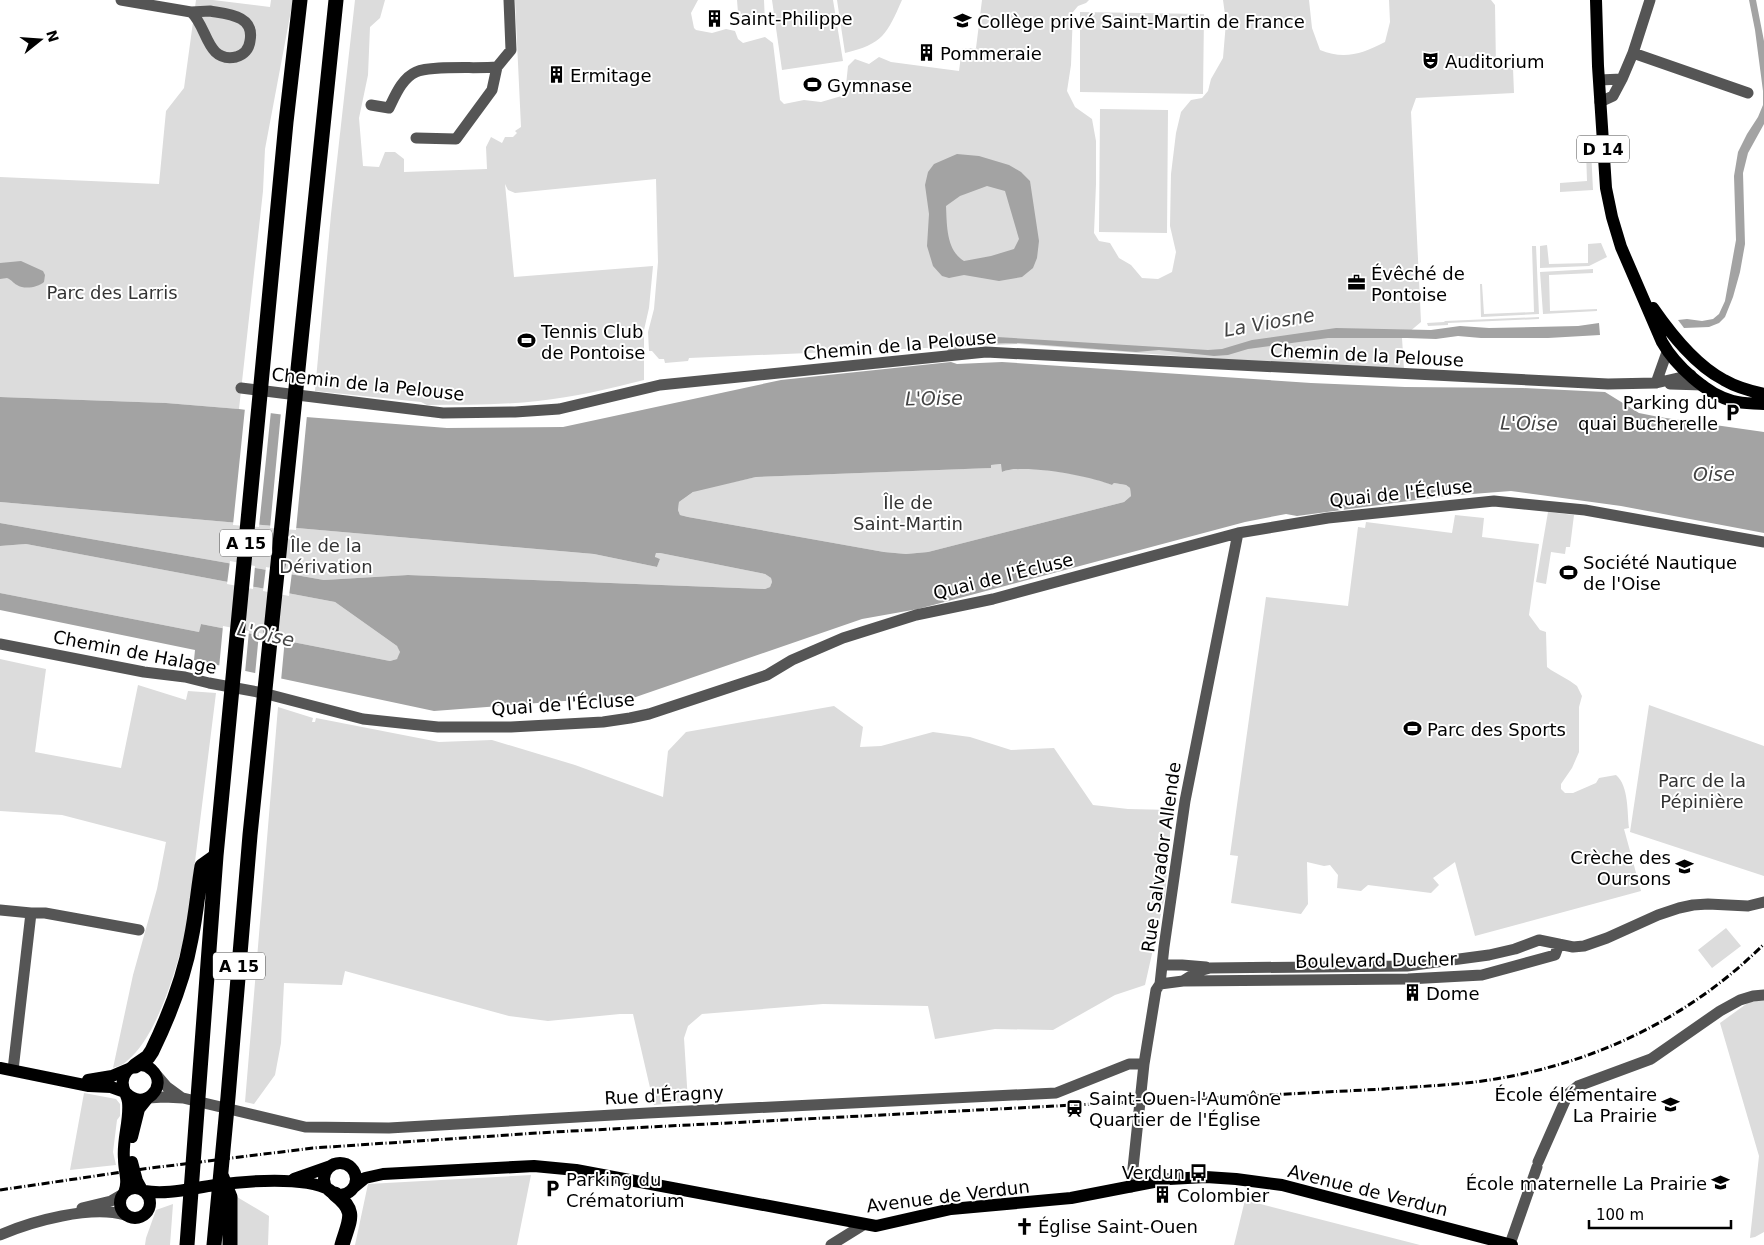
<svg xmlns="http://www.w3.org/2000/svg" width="1764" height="1245" font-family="'DejaVu Sans',sans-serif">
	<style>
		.green { fill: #dcdcdc }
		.water { fill: #a3a3a3; fill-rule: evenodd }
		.pier { fill: #fff }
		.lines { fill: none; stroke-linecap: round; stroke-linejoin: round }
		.minor { stroke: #555; stroke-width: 11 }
		.major { stroke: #000; stroke-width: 12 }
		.highway { stroke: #000; stroke-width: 15 }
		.rail { stroke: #000; stroke-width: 3; stroke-dasharray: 8 2.5 1 2.5; stroke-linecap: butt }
		.labels { text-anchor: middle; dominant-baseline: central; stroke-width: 4; stroke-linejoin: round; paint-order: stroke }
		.shield { fill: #fff; stroke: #4c4c4c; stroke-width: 1 }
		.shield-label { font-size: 16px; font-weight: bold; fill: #000 }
		.poi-label { font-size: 18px; fill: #000; stroke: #fff; text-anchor: start }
		.park-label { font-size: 18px; fill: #333; stroke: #fff }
		.street-label { font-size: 18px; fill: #000; stroke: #fff }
		.water-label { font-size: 19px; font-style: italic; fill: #444; stroke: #fff }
	</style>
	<rect width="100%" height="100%" fill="#fff"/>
	<path class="green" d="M196,0H213L270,7L271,0H293L265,149L263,191L239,409L166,403L0,397V177L159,184L166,111L184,88Z
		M355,0H385L380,18L370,27L368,75L359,118L363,166L379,167L385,152H395L404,159V172L487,169L486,147L491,137L502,143L505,137H513L517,133L515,131L521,127L515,0H698L691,13L694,28L696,30L712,33L726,29L735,31L738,39L743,43L765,37L773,43L780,100L784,104L804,100L821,102L845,95L848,66L855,59L869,64L879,57L891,62L959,71L962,48H976L982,0H1089L1086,3L1078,6L1073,12L1071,65L1067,91L1075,107L1092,119L1096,141V184L1094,233L1099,241L1110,243L1119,258L1131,265L1142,278L1158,279L1172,272L1176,252L1170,226L1171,174L1176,133L1181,112L1191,100L1202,98L1208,91L1211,79L1223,58L1226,22L1223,0H1309L1312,28L1320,50C1344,60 1362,54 1385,42L1390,22L1389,0H1491L1495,5L1496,68H1513L1514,93L1416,98L1411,112L1421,322L1402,338L1404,369L1284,364L1019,344L689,358L688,361L665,363L664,359H659L652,351H649L648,332L654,309L658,262L656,179L515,193L508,190L505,184L514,277L653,266L649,308L644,330V380C609,389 574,397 538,401C502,405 464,405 427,405L421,402L315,391L331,214Z
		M737,0H764L765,23L739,25Z
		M772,0H833L843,61L782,70Z
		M837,0H902C887,34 883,44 845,53Z
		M1080,12L1204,14L1203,94L1080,92Z
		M1100,109L1168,110L1167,233L1099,232Z
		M1591,150L1593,190L1560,192V183L1587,181L1586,151Z
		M1601,243L1607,257L1589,266L1540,268V246L1547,245L1549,264L1588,263V244Z
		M1532,246H1536L1539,314L1481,317L1480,284H1482L1484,314L1534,312Z
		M1593,269V273L1549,275L1550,311L1597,309V311L1543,314L1540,272Z
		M1539,317V319L1448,323V325L1428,326L1427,323L1444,322L1445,321Z
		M1002,464V472C1024,463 1090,475 1112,485L1114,483L1126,485L1130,488L1131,496L1124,502L928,552L906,554L884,552L688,517L680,515L678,510L679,502L696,490L756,477L990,468L991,465Z
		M0,502L594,554L657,567L660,559L655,558L656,553H660L765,574L771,578L772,582L770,587L765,589L408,575L324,580L0,523Z
		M1548,512L1574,515L1570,547H1566L1565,554L1551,552L1546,584L1536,582Z
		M1455,515L1484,518L1482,537L1539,544L1529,615L1540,630L1546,632L1547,667L1551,670L1570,681L1577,686L1582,696L1579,707V752L1572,768L1561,784V789L1565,793H1573L1596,783L1599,778L1616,775C1629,786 1627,812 1629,828L1624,829L1641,891L1475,936L1455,862L1433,878L1439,885L1431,893L1368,885L1361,891L1337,888L1338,875L1330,865L1324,866L1307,862L1308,904L1301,914L1231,903L1238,856L1230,855L1266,597L1348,606L1358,527L1365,528L1366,522L1452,533Z
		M26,544L335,602L397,646C401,651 401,654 397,659L390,661L201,624L199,632L0,593V546Z
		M0,659L46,669L35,752L121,768L138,685L186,700L188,691L216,693L187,926C178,964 158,1036 127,1061C123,1065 118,1066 113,1068L133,975L157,889L166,842L62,815L0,811Z
		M1649,705L1764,746V876L1630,832Z
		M834,706L863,727L860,747L881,746L933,732L970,737L1011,750L1054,748L1093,805L1128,809L1172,810L1165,896L1145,985L1115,995L1053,1030L995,1029L935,1039L928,1006L823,1004L702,1014L688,1026L684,1038L688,1102L654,1105L633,1014H620L548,1021L509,1016L345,971L342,985L284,983L281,1043L275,1075L254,1104L245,1102L278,707L313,718L312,722H315L316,718L439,742L492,740L575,765L663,797L668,751L686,732Z
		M1726,928L1741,946L1712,968L1698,950Z
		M1764,1000V1232L1755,1237L1750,1238L1759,1156L1720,1023L1749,1002Z
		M84,1093L116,1099L120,1104V1116L117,1120L113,1152L116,1165L70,1170Z
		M531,1175L517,1245H355L368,1184Z
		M237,1197L269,1216L268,1245H237Z
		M1245,1200L1420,1245H1234Z
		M173,1204L170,1245H145L146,1238L156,1210Z"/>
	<path class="water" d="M1749,0H1756L1764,41V124L1748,153L1743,173L1745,244L1740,272L1733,297L1725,317L1719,323L1709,327L1684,328L1678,320L1687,319L1702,321L1713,319L1719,314L1725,301L1736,240L1734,176L1738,152L1747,134L1758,117L1763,105V91L1755,30Z
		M957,154L979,156L1009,165L1021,172L1030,181L1039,241L1037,258L1033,268L1022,277L999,281L964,275L949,278L942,276L933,266L927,246L929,214L925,185L928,172L934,164ZM987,186L1005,191L1019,239L1014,249L991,256L964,261C946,250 947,225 946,206L960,196Z
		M21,261L43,271L45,275L44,282C38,287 25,290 17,285C13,283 12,280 7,278L0,279V263Z
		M1599,323L1600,335L1548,338H1481L1458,336L1436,339L1407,338H1328L1248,349L1228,355L1214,356L1159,350L1136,352L1018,343L968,344L961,348L959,353L947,351C956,338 965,332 980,336L1208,350L1222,349L1252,340L1336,328L1431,330L1460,326L1489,328L1578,326Z
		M951,362L957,364L1002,362L1311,383L1405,387L1523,388L1605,392L1639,413L1659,417L1764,432V533L1621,506L1511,491L1446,496L1297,516L1286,514L1245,522L918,609L862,619L630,699L564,701L434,711L194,660L195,650L0,610V593L199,632L201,624L390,661L397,659L400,652L397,646L335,602L26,544L0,546V523L324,580L408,575L765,589L770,587L772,582L771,578L765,574L660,553H656L655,557L660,559L657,567L594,554L0,502V397L166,403L239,409L293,416L447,428L563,427L781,380ZM1001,464L1002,472C1022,463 1091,476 1112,485L1114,483L1126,485L1130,488L1131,496L1124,502L928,552L906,554L884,552L688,517L680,515L678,510L679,502L693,492L756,477L991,468V465Z"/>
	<path class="pier" d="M245,408L271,411L259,527L233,525Z
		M281,412L307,415L296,530L270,528Z
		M230,561L255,566L253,589L227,584Z
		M266,567L292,572L289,596L263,591Z
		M223,626L249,631L245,673L219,668Z
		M259,633L285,638L281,681L255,675Z"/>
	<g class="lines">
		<path class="minor" d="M121,0L191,12
			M210,11C227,14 255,15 250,41C249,49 244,55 236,57C206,63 208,27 191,12Z
			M1633,53L1748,93
			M497,67L511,50L509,0
			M1599,80L1622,79
			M1600,102L1613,96L1622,79L1633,53L1650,0
			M371,105L389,108C395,96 402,78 416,72C432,65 477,69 497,67L492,90L456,139L416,138
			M1656,383L1667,352
			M1670,384L1703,385
			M241,388L443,413L515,412L559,409L660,385L986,352L1608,384L1656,383L1691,375
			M0,644L144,672L185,677L209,683L263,693L363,719L438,727H511L603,722L630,718L649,714L767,675L792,660L843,638L916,615L993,599L1238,533L1328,518L1494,501L1585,510L1764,542
			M0,910L31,913H45L139,930
			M1163,965H1182L1206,967
			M1183,981L1199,971L1210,968L1407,966L1489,955L1515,949L1539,940L1573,947L1584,946L1607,938L1658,915L1679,908L1693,905L1708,904L1748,906L1764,902
			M1160,984L1183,981L1408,979L1482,975L1555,955L1559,944
			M13,1070L31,913
			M155,1073L167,1087L182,1098
			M148,1098L164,1097L183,1098L305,1127L389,1128L648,1113L1056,1093L1129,1064H1144
			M1538,1162L1568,1094L1578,1086L1651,1059L1720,1011L1740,1000L1753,996L1764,995
			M1131,1187L1144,1064L1156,990L1160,984L1164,947L1185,801L1238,533
			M82,1208L111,1201L123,1194
			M0,1235C32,1221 91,1205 125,1215
			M1510,1244L1537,1167
			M831,1245L863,1225"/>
		<path class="major" d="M1596,0L1598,66L1606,188L1612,217L1621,247L1662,342C1675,365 1707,395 1733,401C1743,404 1754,403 1764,404
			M1653,308C1671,334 1695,365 1724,380C1736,387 1750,391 1764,394
			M0,1068L89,1086L111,1087L125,1092
			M88,1080L112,1076L131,1068
			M132,1137L139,1109L147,1099
			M132,1162L137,1181L142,1190
			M324 1179a16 16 0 1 1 32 0a16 16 0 1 1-32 0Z
			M294,1179L331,1166
			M354,1187L365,1178L383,1174L534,1166L576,1170L876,1226L951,1209L1071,1198L1169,1179L1206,1177L1236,1179L1282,1185L1512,1245
			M120 1203a15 15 0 1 1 30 0a15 15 0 1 1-30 0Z
			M144,1191C168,1195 192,1188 216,1185C245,1181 305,1176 330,1190
			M124,1193C129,1181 124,1172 124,1159C122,1140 130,1121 128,1102C127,1094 121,1088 123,1080C125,1066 142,1060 152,1070C169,1086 144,1112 126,1093"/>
		<path class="highway" d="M135,1066L148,1057L152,1051C169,1016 184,978 191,939C196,915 198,890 202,866L216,856
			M221,1175L230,1197V1245
			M335,1194C358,1212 349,1220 342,1245
			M187,1245L216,856L286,122L300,0
			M214,1245L228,1097L250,835L336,0"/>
		<path class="rail" d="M0,1190L143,1169L313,1148L553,1132L1384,1089C1424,1086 1463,1085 1501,1078C1600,1061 1693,1015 1764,944"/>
	</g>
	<defs>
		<symbol id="building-bare" viewBox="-9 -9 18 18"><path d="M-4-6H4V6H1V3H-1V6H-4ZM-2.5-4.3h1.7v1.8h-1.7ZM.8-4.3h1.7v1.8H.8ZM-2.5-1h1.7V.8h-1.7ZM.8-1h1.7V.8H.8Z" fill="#000" stroke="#fff" stroke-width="2.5" paint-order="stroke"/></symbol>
		<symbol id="school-bare" viewBox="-9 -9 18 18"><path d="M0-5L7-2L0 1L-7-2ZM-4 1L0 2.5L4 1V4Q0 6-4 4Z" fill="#000" stroke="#fff" stroke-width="2.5" paint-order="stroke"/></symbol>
		<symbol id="theatre-bare" viewBox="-9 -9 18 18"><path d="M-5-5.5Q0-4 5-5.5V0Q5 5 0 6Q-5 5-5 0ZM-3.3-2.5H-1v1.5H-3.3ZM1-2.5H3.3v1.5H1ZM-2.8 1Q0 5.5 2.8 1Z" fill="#000" stroke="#fff" stroke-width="2.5" paint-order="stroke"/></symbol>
		<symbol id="stadium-bare" viewBox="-9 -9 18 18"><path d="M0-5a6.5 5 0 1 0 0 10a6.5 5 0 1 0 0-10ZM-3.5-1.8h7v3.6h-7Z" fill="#000" stroke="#fff" stroke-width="2.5" paint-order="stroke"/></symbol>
		<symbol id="office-bare" viewBox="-9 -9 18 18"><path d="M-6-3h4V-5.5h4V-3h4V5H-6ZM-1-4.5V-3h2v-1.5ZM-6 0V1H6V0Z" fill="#000" stroke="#fff" stroke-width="2.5" paint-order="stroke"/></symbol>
		<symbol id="parking-bare" viewBox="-9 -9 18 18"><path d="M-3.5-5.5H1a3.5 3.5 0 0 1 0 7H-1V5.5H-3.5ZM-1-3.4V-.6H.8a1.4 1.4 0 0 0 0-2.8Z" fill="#000" stroke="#fff" stroke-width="2.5" paint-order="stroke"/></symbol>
		<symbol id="station-bare" viewBox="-9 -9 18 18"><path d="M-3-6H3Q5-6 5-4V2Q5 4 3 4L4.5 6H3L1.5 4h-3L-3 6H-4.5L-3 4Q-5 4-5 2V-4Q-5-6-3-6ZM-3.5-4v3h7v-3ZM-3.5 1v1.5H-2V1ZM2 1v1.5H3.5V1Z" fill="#000" stroke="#fff" stroke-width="2.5" paint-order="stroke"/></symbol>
		<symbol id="bus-bare" viewBox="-9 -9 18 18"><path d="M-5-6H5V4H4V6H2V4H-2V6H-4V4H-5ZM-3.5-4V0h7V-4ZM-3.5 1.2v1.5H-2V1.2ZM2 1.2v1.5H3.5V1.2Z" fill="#000" stroke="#fff" stroke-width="2.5" paint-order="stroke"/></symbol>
		<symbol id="church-bare" viewBox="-9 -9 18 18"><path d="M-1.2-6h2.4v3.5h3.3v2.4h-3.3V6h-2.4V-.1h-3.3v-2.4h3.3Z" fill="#000" stroke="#fff" stroke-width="2.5" paint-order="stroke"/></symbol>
	</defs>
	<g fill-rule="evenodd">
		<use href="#building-bare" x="702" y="6" width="25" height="25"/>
		<use href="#school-bare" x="950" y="8" width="25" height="25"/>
		<use href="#building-bare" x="914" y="40" width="25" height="25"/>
		<use href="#theatre-bare" x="1418" y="48" width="25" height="25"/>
		<use href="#building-bare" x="544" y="62" width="25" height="25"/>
		<use href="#stadium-bare" x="800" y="72" width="25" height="25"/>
		<use href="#office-bare" x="1344" y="270" width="25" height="25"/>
		<use href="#stadium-bare" x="514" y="328" width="25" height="25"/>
		<use href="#parking-bare" x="1720" y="400" width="25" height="25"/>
		<use href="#stadium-bare" x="1556" y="560" width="25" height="25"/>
		<use href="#stadium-bare" x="1400" y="716" width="25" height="25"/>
		<use href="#school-bare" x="1672" y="854" width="25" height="25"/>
		<use href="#building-bare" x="1400" y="980" width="25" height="25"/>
		<use href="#school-bare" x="1658" y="1092" width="25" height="25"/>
		<use href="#station-bare" x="1062" y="1096" width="25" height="25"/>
		<use href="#bus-bare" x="1186" y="1160" width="25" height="25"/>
		<use href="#school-bare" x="1708" y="1170" width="25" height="25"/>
		<use href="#parking-bare" x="540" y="1176" width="25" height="25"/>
		<use href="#building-bare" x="1150" y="1182" width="25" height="25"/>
		<use href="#church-bare" x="1012" y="1214" width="25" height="25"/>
	</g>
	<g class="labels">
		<g class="shield">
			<rect x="1577" y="135.5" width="52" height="27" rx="4"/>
			<rect x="220" y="529.5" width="52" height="27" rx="4"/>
			<rect x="213" y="952.5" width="52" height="27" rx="4"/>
		</g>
		<g class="shield-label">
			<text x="1603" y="149">D 14</text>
			<text x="246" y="543">A 15</text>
			<text x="239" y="966">A 15</text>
		</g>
		<g class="poi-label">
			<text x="729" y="18">Saint-Philippe</text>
			<text x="977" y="21">Collège privé Saint-Martin de France</text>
			<text x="940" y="53">Pommeraie</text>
			<text x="1445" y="61">Auditorium</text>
			<text x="570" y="75">Ermitage</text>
			<text x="827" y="85">Gymnase</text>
			<text x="1371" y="273">Évêché de<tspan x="1371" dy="21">Pontoise</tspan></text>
			<text x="541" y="331">Tennis Club<tspan x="541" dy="21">de Pontoise</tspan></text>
			<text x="1718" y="402" text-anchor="end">Parking du<tspan x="1718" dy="21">quai Bucherelle</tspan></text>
			<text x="1583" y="562">Société Nautique<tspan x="1583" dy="21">de l'Oise</tspan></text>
			<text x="1427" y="729">Parc des Sports</text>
			<text x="1671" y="857" text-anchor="end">Crèche des<tspan x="1671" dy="21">Oursons</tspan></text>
			<text x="1426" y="993">Dome</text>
			<text x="1657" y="1094" text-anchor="end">École élémentaire<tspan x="1657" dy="21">La Prairie</tspan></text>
			<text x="1089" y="1098">Saint-Ouen-l'Aumône<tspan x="1089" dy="21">Quartier de l'Église</tspan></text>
			<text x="1185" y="1172" text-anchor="end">Verdun</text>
			<text x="566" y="1179">Parking du<tspan x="566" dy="21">Crématorium</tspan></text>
			<text x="1707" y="1183" text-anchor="end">École maternelle La Prairie</text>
			<text x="1177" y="1195">Colombier</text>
			<text x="1038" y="1226">Église Saint-Ouen</text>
		</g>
		<g class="park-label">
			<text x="112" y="292">Parc des Larris</text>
			<text x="908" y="502">Île de<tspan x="908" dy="21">Saint-Martin</tspan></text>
			<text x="326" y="545">Île de la<tspan x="326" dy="21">Dérivation</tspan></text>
			<text x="1702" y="780">Parc de la<tspan x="1702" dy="21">Pépinière</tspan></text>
		</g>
		<g class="street-label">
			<text transform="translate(900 345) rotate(-5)">Chemin de la Pelouse</text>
			<text transform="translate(1367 355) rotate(3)">Chemin de la Pelouse</text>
			<text transform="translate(368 384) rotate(6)">Chemin de la Pelouse</text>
			<text transform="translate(1401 493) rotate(-6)">Quai de l'Écluse</text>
			<text transform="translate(1003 576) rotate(-14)">Quai de l'Écluse</text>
			<text transform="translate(135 652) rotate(11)">Chemin de Halage</text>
			<text transform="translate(563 704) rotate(-4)">Quai de l'Écluse</text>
			<text transform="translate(1161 857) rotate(-82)">Rue Salvador Allende</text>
			<text transform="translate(1376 960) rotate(-1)">Boulevard Ducher</text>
			<text transform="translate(664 1095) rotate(-3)">Rue d'Éragny</text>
			<text transform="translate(1368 1190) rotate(14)">Avenue de Verdun</text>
			<text transform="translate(948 1196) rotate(-7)">Avenue de Verdun</text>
		</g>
		<g class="water-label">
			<text transform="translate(1269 322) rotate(-10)">La Viosne</text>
			<text transform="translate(934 398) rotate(-1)">L'Oise</text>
			<text transform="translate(1529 423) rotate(1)">L'Oise</text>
			<text x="1714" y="474">Oise</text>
			<text transform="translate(266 634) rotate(12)">L'Oise</text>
		</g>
	</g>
	<g transform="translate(40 40) rotate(73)" stroke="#ffffff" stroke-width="4" paint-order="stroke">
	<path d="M0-4L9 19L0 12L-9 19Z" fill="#000000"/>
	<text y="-8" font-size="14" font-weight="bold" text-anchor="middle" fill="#000000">N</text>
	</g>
	<path d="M1589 1220v8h142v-8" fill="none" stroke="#000000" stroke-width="2.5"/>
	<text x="1596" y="1220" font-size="15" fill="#000000" stroke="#ffffff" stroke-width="4" paint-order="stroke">100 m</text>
</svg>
